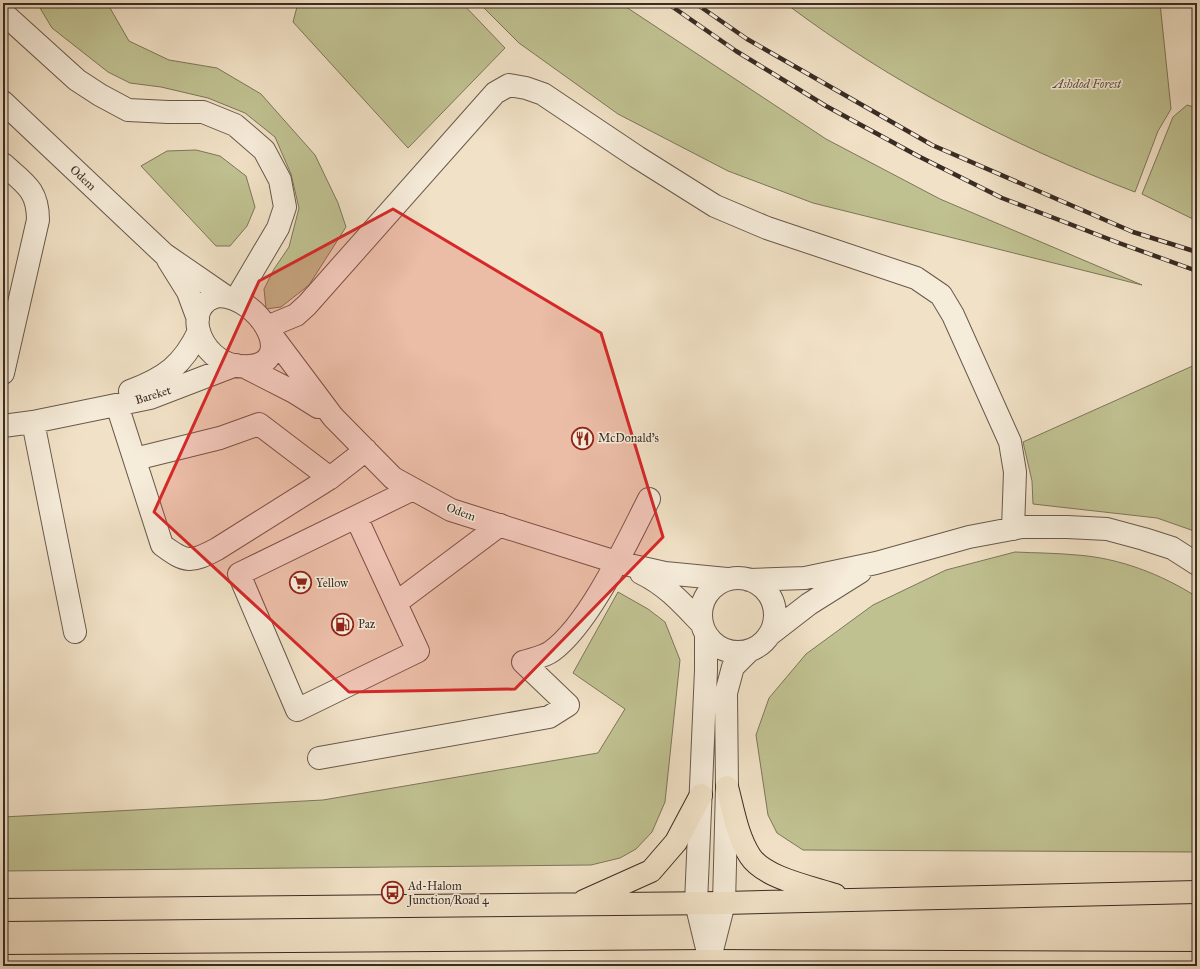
<svg xmlns="http://www.w3.org/2000/svg" width="1200" height="969" font-family="'IM FELL Great Primer',serif">
	<style>
		.green { fill: #c0c191; stroke: #7d765a }
		.lines { fill: none; stroke-linecap: round; stroke-linejoin: round }
		.minor-casing { stroke: #68594c; stroke-width: 24 }
		.highway-casing { stroke: #3a2c24; stroke-width: 24 }
		.minor { stroke: #f6ecda; stroke-width: 22 }
		.highway { stroke: #f1e1c6; stroke-width: 22 }
		.rail-casing { stroke: #3a2c24; stroke-width: 4.5 }
		.rail { stroke: #f6ecda; stroke-width: 3; stroke-dasharray: 9; stroke-linecap: butt }
		.marked { fill: #d62828; fill-opacity: 0.2; stroke: #d62828; stroke-width: 3; stroke-linejoin: round }
		.labels { text-anchor: middle; dominant-baseline: central; stroke-width: 3; stroke-linejoin: round; paint-order: stroke }
		.park-label { font-size: 12px; font-style: italic; fill: #5c513f; stroke: #f6ecda }
		.street-label { font-size: 12px; fill: #3a2c24; stroke: #f6ecda }
		.poi-label { font-size: 12px; fill: #3a2c24; stroke: #f6ecda; text-anchor: start }
	</style>
	<rect width="100%" height="100%" fill="#f1e1c6"/>
	<filter id="stains"><feTurbulence type="fractalNoise" baseFrequency=".005" numOctaves="4"/><feColorMatrix values="0 0 0 0 .2 0 0 0 0 .09 0 0 0 0 .02 0 0 0 .5 -.17"/></filter>
	<radialGradient id="worn" r=".72"><stop offset=".6" stop-color="#630" stop-opacity="0"/><stop offset="1" stop-color="#630" stop-opacity=".3"/></radialGradient>
	<path class="green" d="M37,3H110V8L129,41L169,60L217,68L261,94L315,155L338,203L346,227L309,285L281,307L266,309L264,289L274,269L289,247L299,208L291,174L275,137L245,113L208,98L161,87L130,83L108,72L52,28Z
		M298,3H462L505,48L408,148L293,22Z
		M479,3H620L826,139L940,199L1142,285L813,203L728,171L618,114L519,43Z
		M785,3H1160L1171,109L1158,131L1135,192C1011,145 891,83 785,3Z
		M1187,105L1197,108V221L1142,194L1173,117Z
		M196,150L220,156L246,176L255,207L247,226L230,246H216L141,166L167,151Z
		M1197,364V532L1157,518L1033,504L1032,481L1023,442Z
		M1015,552C1036,553 1056,553 1077,555C1119,558 1161,574 1197,597V852L803,850L777,833L768,815L756,735L769,698L806,654L873,605L946,570Z
		M618,592L648,609L665,622L680,660L665,802L652,832L636,849L620,858L591,865L3,871V817L323,800L598,753L625,709L573,673Z"/>
	<g class="lines">
		<defs>
			<path id="minor" d="M3,13L77,80L100,95L128,110L168,112H203L235,125L264,150L280,180L285,207L278,228L236,299
				M3,102L164,254L225,296
				M3,164C24,183 38,189 38,220L3,373
				M168,260L188,292L198,319
				M220,296C260,298 296,360 251,366C202,373 176,303 220,296Z
				M267,327L296,315L307,305L495,93L509,85L526,88L543,94L637,157L715,206L767,228L916,278L941,295L953,315L1010,442L1015,472L1013,529
				M270,333L333,417L393,478L413,489L451,510L616,562L665,573L727,579
				M243,366L294,392L318,407
				M130,391C165,378 183,365 199,331
				M117,405L162,545C186,563 191,563 217,549L330,478L366,450
				M33,422L75,632
				M3,426L33,422L150,398L236,365
				M135,459L220,438L259,424L330,478
				M356,517L418,651L297,710L239,574L413,489
				M641,573C666,585 682,603 701,623
				M701 615a37 37 0 1 1 74 0a37 37 0 1 1-74 0Z
				M749,580L805,578L876,563L969,537L1022,527H1067L1107,529L1144,539L1172,548L1197,564
				M396,603L500,525
				M706,635V670L696,903L710,961
				M769,635L809,604L860,572
				M319,758L549,717L568,705L523,662C532,659 544,657 552,651C590,623 627,542 649,499
				M710,958L724,903L727,787L726,693L733,667L749,651"/>
			<path id="highway" d="M727,787C733,809 737,836 750,856C764,878 811,887 835,895
				M584,901L651,871L676,842L701,795
				M3,910L724,903L1197,892
				M3,966L710,961L1197,963"/>
		</defs>
		<use href="#minor" class="minor-casing"/>
		<use href="#highway" class="highway-casing"/>
		<use href="#minor" class="minor"/>
		<use href="#highway" class="highway"/>
		<defs>
			<path id="rail" d="M667,3L736,51L826,106L918,156L1002,198L1119,243L1197,271
				M695,3L747,39L932,145L1133,232L1197,252"/>
		</defs>
		<use href="#rail" class="rail-casing"/>
		<use href="#rail" class="rail"/>
	</g>
	<path class="marked" d="M393,209L601,333L663,537L515,689L349,692L154,512L259,281Z"/>
	<defs>
		<symbol id="restaurant-ring" viewBox="-11 -11 22 22"><circle r="9.5" fill="#f6ecda" stroke="#8f2418" stroke-width="1.5"/><path d="M-5-6h1v4h1v-4h1v4h1v-4h1v5L-1.5 .5V6h-2V.5L-5-1ZM5-6V6H3V1.5H1.5Q1.5-4 5-6Z" fill="#8f2418"/></symbol>
		<symbol id="supermarket-ring" viewBox="-11 -11 22 22"><circle r="9.5" fill="#f6ecda" stroke="#8f2418" stroke-width="1.5"/><path d="M-6-5.5h2.5l.6 2H6L4.5 2H-2.5L-4.4-4H-6ZM-1.5 3.2a1.3 1.3 0 1 0 .1 0ZM3 3.2a1.3 1.3 0 1 0 .1 0Z" fill="#8f2418"/></symbol>
		<symbol id="fuel-ring" viewBox="-11 -11 22 22"><circle r="9.5" fill="#f6ecda" stroke="#8f2418" stroke-width="1.5"/><path d="M-5.5-6h7V0h2V4h1.3V-2.5L3-4.5l.8-.8L6-3V5H2.5V1h-1V6h-7ZM-4.2-4.7v3.2H.2V-4.7Z" fill="#8f2418"/></symbol>
		<symbol id="bus-ring" viewBox="-11 -11 22 22"><circle r="9.5" fill="#f6ecda" stroke="#8f2418" stroke-width="1.5"/><path d="M-5-6H5V4H4V6H2V4H-2V6H-4V4H-5ZM-3.5-4V0h7V-4ZM-3.5 1.2v1.5H-2V1.2ZM2 1.2v1.5H3.5V1.2Z" fill="#8f2418"/></symbol>
	</defs>
	<g fill-rule="evenodd">
		<use href="#restaurant-ring" x="570" y="426" width="25" height="25"/>
		<use href="#supermarket-ring" x="288" y="570" width="25" height="25"/>
		<use href="#fuel-ring" x="330" y="612" width="25" height="25"/>
		<use href="#bus-ring" x="380" y="880" width="25" height="25"/>
	</g>
	<g class="labels">
		<g class="park-label">
			<text x="1087" y="84">Ashdod Forest</text>
		</g>
		<g class="street-label">
			<text transform="translate(83 178) rotate(43)">Odem</text>
			<text transform="translate(153 395) rotate(-17)">Bareket</text>
			<text transform="translate(461 512) rotate(20)">Odem</text>
		</g>
		<g class="poi-label">
			<text x="598" y="438">McDonald's</text>
			<text x="316" y="583">Yellow</text>
			<text x="358" y="624">Paz</text>
			<text x="408" y="886">Ad-Halom<tspan x="408" dy="14">Junction/Road 4</tspan></text>
		</g>
	</g>
	<rect width="1200" height="969" fill="none" stroke="#f1e1c6" stroke-width="16"/>
	<rect x="4" y="4" width="1192" height="961" fill="none" stroke="#3a2c24" stroke-width="2"/>
	<rect x="8" y="8" width="1184" height="953" fill="none" stroke="#3a2c24"/>
	<rect width="100%" height="100%" filter="url(#stains)"/>
	<rect width="100%" height="100%" fill="url(#worn)"/>
</svg>
